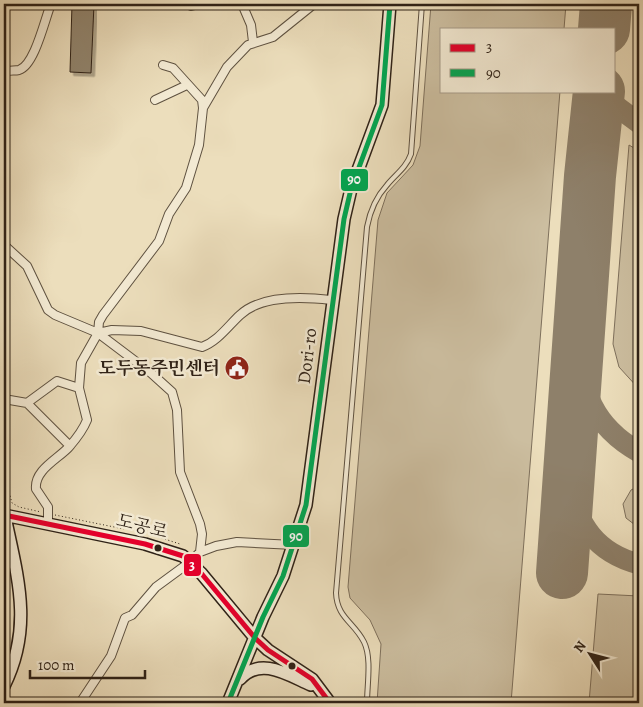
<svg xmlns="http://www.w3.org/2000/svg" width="643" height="707" font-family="Alegreya,'Noto Serif KR',serif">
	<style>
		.green { fill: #ccbea0; stroke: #7e705c }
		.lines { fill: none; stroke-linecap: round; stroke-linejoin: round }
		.taxiway { stroke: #8e806a; stroke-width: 21 }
		.runway { stroke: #8e806a; stroke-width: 52 }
		.building { fill: #91846d; stroke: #2f2217; filter: url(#shadow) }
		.lane-casing { stroke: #5e5140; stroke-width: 6 }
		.street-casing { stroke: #5e5140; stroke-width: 10 }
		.secondary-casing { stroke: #2f2217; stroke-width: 14 }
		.path { stroke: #2f2217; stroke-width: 1; stroke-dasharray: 1 2.5; stroke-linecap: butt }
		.lane { stroke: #f3ead3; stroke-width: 4 }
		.street { stroke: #f3ead3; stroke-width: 8 }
		.secondary { stroke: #f3ead3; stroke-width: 11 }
		.bus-1-casing { stroke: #f3ead3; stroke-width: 9 }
		.bus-2-casing { stroke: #f3ead3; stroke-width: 9 }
		.bus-1 { stroke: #e4002b; stroke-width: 5 }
		.bus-2 { stroke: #00a651; stroke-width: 5 }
		.bus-dot { fill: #2f2217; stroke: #f3ead3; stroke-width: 2 }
		.labels { text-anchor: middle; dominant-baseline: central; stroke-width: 5; stroke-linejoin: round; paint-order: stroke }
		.street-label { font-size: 18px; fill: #2f2217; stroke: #f3ead3 }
		.poi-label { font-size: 18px; font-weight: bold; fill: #2f2217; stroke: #f3ead3; text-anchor: end }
		.line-badge { stroke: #f3ead3; stroke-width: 2 }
		.badge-label { font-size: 14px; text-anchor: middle; font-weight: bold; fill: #fff }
	</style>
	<defs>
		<filter id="shadow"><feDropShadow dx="3.5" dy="3.5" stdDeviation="0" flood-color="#0004"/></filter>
	</defs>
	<rect width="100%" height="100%" fill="#ecdebc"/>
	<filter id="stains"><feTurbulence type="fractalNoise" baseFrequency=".004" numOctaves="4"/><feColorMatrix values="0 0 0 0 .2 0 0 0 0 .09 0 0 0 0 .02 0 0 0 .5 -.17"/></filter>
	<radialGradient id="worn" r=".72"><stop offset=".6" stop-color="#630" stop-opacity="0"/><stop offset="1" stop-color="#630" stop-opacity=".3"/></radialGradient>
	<path class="green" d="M431,4H566L564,29H442V91H560L511,703H377L381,644L370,620L350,598L348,587L378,220L387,193L413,165L420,146Z
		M639,4V66L636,45Z
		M629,145L639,151V389L619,367L613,344Z
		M639,486V528L626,518L623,504L631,490Z
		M598,594L639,596V703H589Z"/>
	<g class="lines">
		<path class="taxiway" d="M607,91L616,106L639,123
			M578,341C581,391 593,426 639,452
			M569,483C577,524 596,553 639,564"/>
		<path class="runway" d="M604,29L606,4
			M562,573L590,176L599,91"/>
	</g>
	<path class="building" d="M72,4H94L91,73L70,72Z"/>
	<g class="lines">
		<defs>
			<path id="lane" d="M367,703C367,685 372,658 364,642C354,622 337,618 336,593L367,227C370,211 376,197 387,185C396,174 406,168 411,154L422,4"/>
			<path id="street" d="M242,4L251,25L253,42
				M191,6L199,4
				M163,65L173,68L202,100L203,108
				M4,72C9,70 14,71 19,70C35,65 45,18 51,4
				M155,100L187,85
				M4,245L27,266L48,310L55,315L98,333L151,373L172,392L177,410L180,472L200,524L202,534L200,552
				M98,333L112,330L141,331L202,347C218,341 228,326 240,315C261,295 305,297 331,300
				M4,399L27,403L57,381L79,388
				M27,403L70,446
				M48,524V507L36,489C34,470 58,459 69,447C76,439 83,430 87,420L79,388L81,363L98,333L99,322L103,315L159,241L169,214L186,188L199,145L203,108L227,67L248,45L273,37L314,4
				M80,703L111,656L125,618L132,615L156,587L190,562L200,552L216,546L237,542L294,545"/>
			<path id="secondary" d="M4,512C17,575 34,626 4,686
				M4,515L145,544L183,556L201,573L255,638L268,650L312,679L330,703
				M240,679C261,656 288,675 311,685
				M228,703L263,617L283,576L306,505L344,219L351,189L382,105L390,4"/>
		</defs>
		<use href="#lane" class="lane-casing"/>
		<use href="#street" class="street-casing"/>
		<use href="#secondary" class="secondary-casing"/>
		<path class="path" d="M4,472L12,503L19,507L41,512
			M55,515L124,529
			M155,536L180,544
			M4,702L7,696"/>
		<use href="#lane" class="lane"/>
		<use href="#street" class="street"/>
		<use href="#secondary" class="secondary"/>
		<defs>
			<path id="bus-1" d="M4,515L145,544L183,556L201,573L255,638L268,650L312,679L330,703"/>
			<path id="bus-2" d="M228,703L263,617L283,576L306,505L344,219L351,189L382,105L390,4"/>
		</defs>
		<use href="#bus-1" class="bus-1-casing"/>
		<use href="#bus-2" class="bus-2-casing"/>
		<use href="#bus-1" class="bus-1"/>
		<use href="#bus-2" class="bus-2"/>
	</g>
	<defs>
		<symbol id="civic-disc" viewBox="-11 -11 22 22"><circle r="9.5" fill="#8f2418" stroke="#f3ead3"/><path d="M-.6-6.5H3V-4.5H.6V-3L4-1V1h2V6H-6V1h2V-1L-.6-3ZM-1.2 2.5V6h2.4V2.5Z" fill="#fff"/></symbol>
	</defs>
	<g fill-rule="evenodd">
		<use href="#civic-disc" x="223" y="354" width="28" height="28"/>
	</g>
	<g class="bus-dot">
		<circle cx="158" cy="548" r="4.5"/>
		<circle cx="292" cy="666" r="4.5"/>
	</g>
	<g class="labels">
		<g class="street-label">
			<text transform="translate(307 356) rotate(-83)">Dori-ro</text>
			<text transform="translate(142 526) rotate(14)">도공로</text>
		</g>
		<g class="poi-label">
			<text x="220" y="368">도두동주민센터</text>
		</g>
	</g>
	<g class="line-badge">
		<rect x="340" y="168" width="29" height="24" rx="5" fill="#00a651"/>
		<rect x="282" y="524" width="28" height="24" rx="5" fill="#00a651"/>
		<rect x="183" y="553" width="19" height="24" rx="5" fill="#e4002b"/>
	</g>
	<g class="badge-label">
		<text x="354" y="184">90</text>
		<text x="296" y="541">90</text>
		<text x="192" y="570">3</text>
	</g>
	<rect width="643" height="707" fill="none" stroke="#ecdebc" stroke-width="20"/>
	<rect x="5" y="5" width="633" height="697" fill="none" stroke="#2f2217" stroke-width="2.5"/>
	<rect x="10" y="10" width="623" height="687" fill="none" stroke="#2f2217"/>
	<rect x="440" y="28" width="175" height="65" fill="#f3ead3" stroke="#a59a88"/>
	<rect x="450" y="44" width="25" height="8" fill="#e4002b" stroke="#a59a88"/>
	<text x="486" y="52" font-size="15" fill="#2f2217">3</text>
	<rect x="450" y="69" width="25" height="8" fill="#00a651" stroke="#a59a88"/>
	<text x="486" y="78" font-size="15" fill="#2f2217">90</text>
	<g transform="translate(590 654) rotate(306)" stroke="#f3ead3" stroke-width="4" paint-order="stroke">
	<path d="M0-4L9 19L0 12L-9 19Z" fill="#2f2217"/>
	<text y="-8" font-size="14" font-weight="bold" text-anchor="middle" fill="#2f2217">N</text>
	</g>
	<path d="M30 670v8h115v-8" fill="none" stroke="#2f2217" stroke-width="2.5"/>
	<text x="38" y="670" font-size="15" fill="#2f2217" stroke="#f3ead3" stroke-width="4" paint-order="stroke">100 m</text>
	<rect width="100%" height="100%" filter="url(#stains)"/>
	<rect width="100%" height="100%" fill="url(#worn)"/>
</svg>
